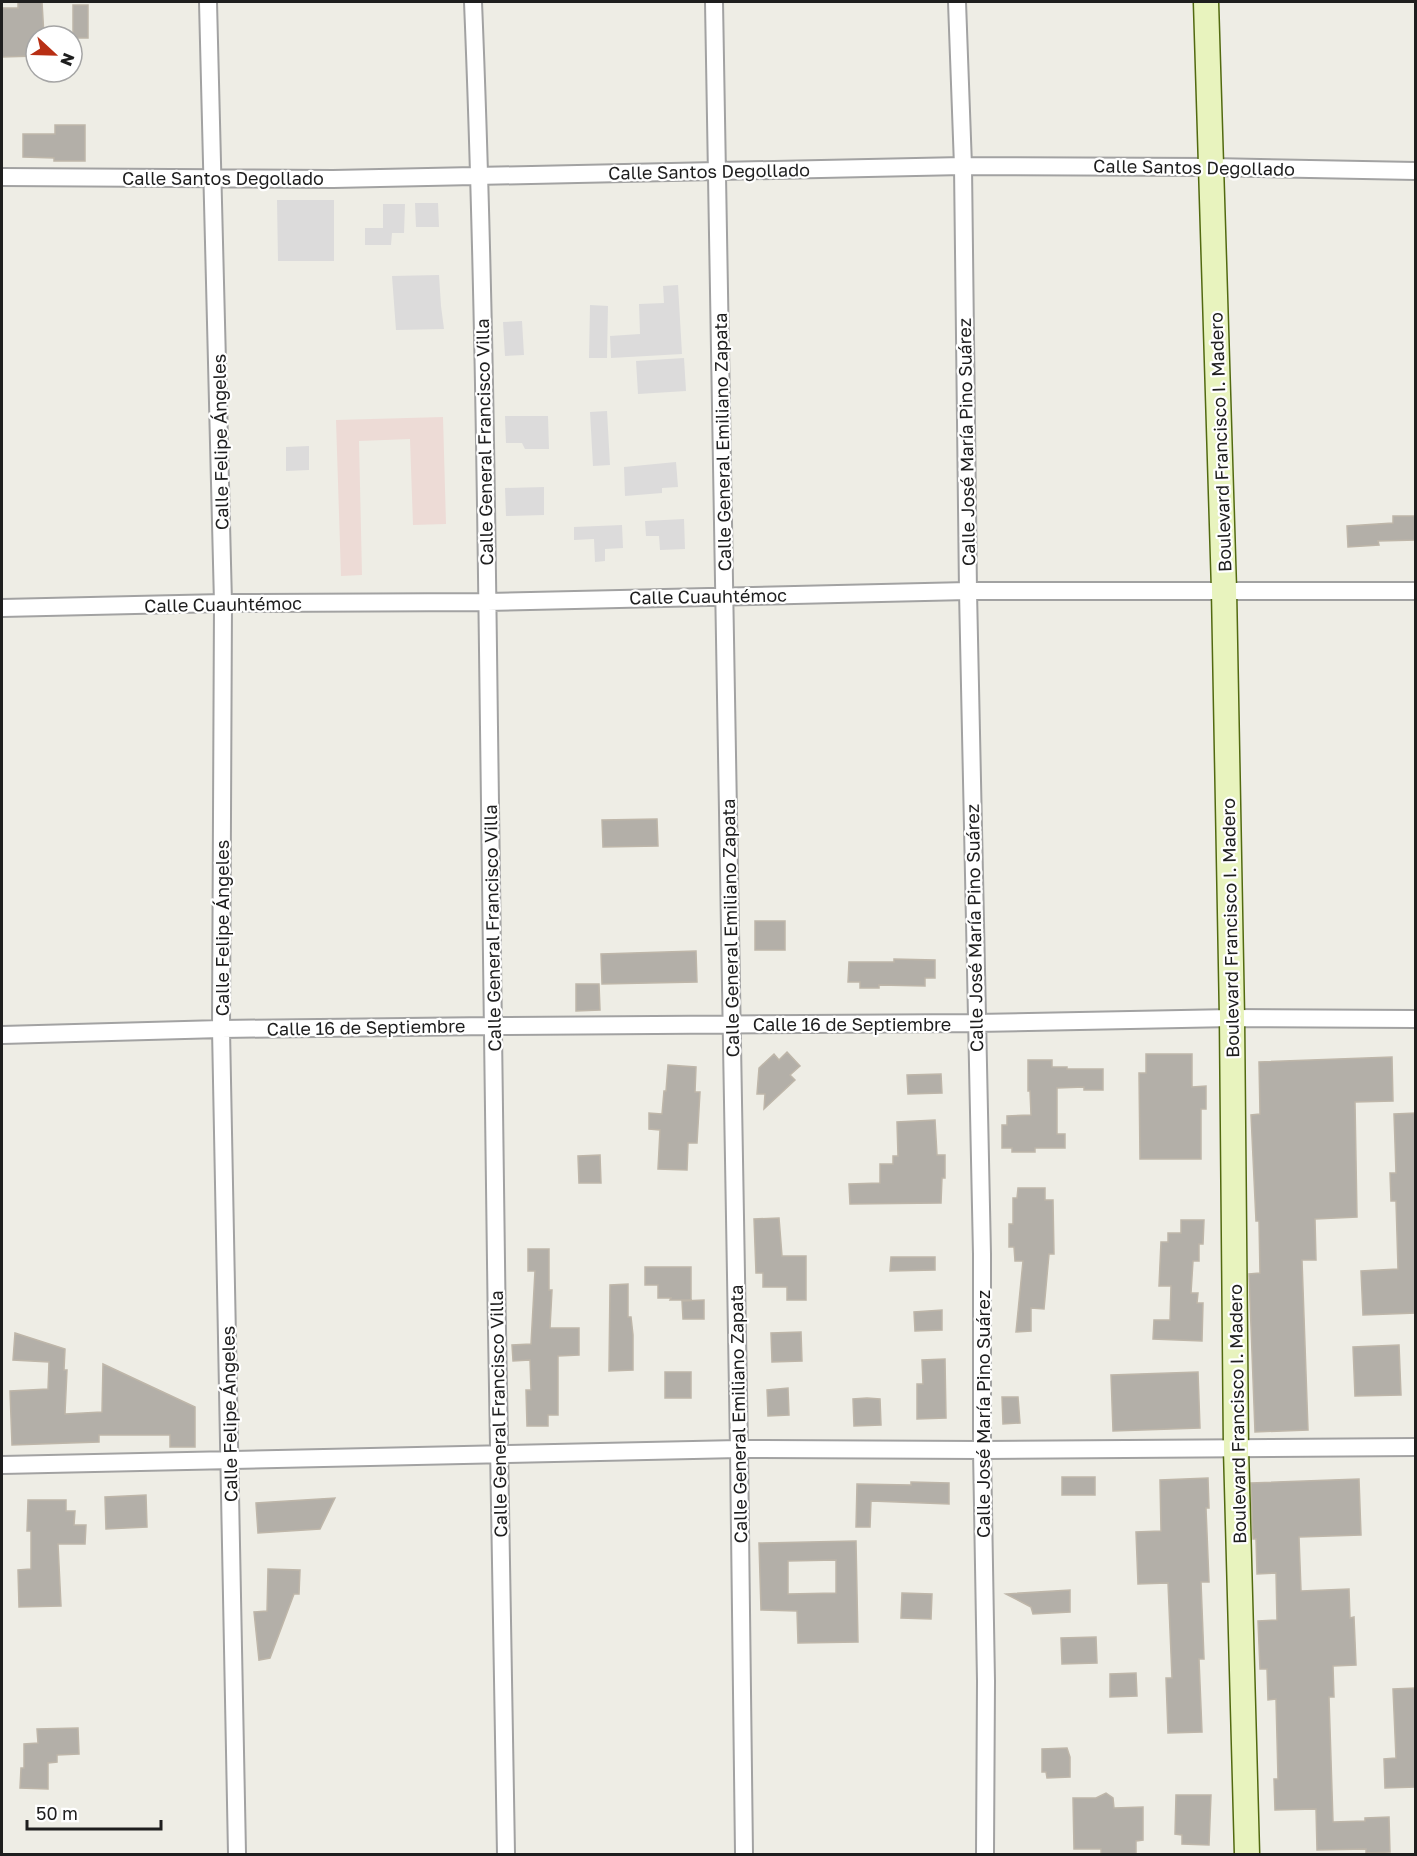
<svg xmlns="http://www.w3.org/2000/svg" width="1417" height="1856" font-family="'Golos Text',sans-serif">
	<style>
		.residential { fill: #dcdbdb }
		.commercial { fill: #eddbd6 }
		.building { fill: #b3afa8; stroke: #beb6a9; stroke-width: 1.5; fill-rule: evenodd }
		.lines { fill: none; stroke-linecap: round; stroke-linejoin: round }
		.street-casing { stroke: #a2a2a2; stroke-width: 20 }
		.secondary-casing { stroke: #526a10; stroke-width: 27 }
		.street { stroke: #fff; stroke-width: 16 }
		.secondary { stroke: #e8f3be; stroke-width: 24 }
		.labels { text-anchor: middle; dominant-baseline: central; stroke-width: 4.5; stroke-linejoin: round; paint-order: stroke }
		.street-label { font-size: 18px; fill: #1e1e1e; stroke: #fff }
	</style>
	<rect width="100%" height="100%" fill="#eeede5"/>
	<path class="residential" d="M277,200H334V261H278Z
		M415,203H438L439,227H416Z
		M383,204H405L404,233H392L391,245H365V228H383Z
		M439,275L441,306L444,329L396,330L392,276Z
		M678,285L682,354L611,358L610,336L640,334L639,304L664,303L663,286Z
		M590,305L608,306L607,358H589Z
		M522,321L524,355L505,356L503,322Z
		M684,358L686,391L638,394L636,361Z
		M607,411L610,465L593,466L590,412Z
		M505,416H548L549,449H525L522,443H506Z
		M309,446V470L286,471V447Z
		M676,462L678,487L662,488V493L625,496L624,467Z
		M544,487V515L506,516L505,488Z
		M684,519L685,549L660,550L659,536H646L645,521Z
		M622,525L623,548L605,549V561L595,562L594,539L574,540V527Z"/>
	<path class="commercial" d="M443,417L446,524L413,525L410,439L359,441L362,575L341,576L336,420Z"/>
	<path class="building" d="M18,2H42L44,36H36V56L2,57V8H18Z
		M73,5H88V38H73Z
		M55,125H85V161H54V158L23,157V134H55Z
		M1393,516H1416V540L1378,541L1379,545L1348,547L1347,526L1393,523Z
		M657,819L658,846L603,847L602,820Z
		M755,921H785V950H755Z
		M696,951L697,982L602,984L601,954Z
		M894,959L935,960V978H925V986L879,985V988H860V982H848L849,962H894Z
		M576,984H599L600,1010L576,1011Z
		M787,1052L800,1066L790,1075L795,1080L764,1109L765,1094H757L759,1068L774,1054L779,1060Z
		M1146,1054H1192V1087L1206,1086V1109H1201V1159H1140L1139,1073H1146Z
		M1392,1057L1393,1101L1355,1102L1357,1217L1315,1219L1316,1260H1302L1308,1430L1255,1432L1249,1274L1260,1273L1259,1221H1256L1251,1115L1260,1114L1259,1062Z
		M1028,1060H1052V1067H1067V1069H1103V1090H1084V1087L1057,1088V1134H1065V1148H1035V1152H1012V1148H1002V1125H1007V1116L1031,1115L1030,1091H1028Z
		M668,1065L696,1067L695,1092H700L697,1143H688L687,1170L658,1169L660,1130L649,1129V1113L662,1114L664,1091H666Z
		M941,1074L942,1093L908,1094L907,1075Z
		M1416,1113V1313L1363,1315L1361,1271L1398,1269L1396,1201H1391L1390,1173H1396L1394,1114Z
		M935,1120L937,1155H945V1178H942L941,1203L850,1204L849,1184L880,1183V1164H893V1156H898L897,1122Z
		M600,1155L601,1183H579L578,1156Z
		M1018,1188H1045V1200H1053L1054,1254H1049L1044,1309L1031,1308V1331L1016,1332L1023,1261H1015L1014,1247H1009V1224H1013V1198H1017Z
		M779,1218L782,1256H806V1300H787V1287H763V1273H756L754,1219Z
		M1181,1220H1204L1203,1244H1199V1261H1193L1191,1293H1198L1197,1303H1203L1202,1341L1153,1339L1154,1320H1170L1171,1286H1159L1161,1242H1168V1233H1181Z
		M528,1249H549V1290H552L550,1328H579V1355L558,1356V1415H548V1426H527L526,1390H531L530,1360L513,1361L512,1345L531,1344L535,1271H528Z
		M891,1257H935V1270L890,1271Z
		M645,1267H691V1300H670L671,1298H658V1285H645Z
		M628,1284V1317H631L633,1335V1370L609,1371L610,1285Z
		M704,1300V1319H683L682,1301Z
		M942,1310V1330L915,1331L914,1312Z
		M801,1332L802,1361L772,1362L771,1333Z
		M15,1333L65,1349L64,1370H67L65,1414L102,1412L103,1364L195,1407V1447H170V1435H99V1442L12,1445L10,1391L48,1389L49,1362L13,1360Z
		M1399,1345L1401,1395L1355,1396L1353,1347Z
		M945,1359L946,1418L917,1419V1384H923L922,1360Z
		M665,1372H691V1398H665Z
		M1198,1372L1200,1428L1113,1431L1111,1375Z
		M788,1388L789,1415L768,1416L767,1390Z
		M1002,1397H1018L1020,1423L1003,1424Z
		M867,1398L880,1399L881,1425L854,1426L853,1399Z
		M1062,1477H1095V1495H1062Z
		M1208,1478L1209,1508H1206L1209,1582H1201L1204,1659H1199L1202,1732L1168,1733L1166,1678H1172L1168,1583L1138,1584L1136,1532L1161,1531L1160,1480Z
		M1359,1479L1361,1535L1299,1537L1301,1591L1349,1589L1350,1618L1354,1617L1356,1665L1333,1666L1334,1697H1329L1333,1822L1365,1821V1818L1389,1817L1390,1852L1366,1853V1849L1317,1850L1316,1809L1275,1810L1274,1779H1278L1276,1699L1268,1700L1267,1669H1260L1258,1621L1277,1620L1276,1573L1257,1574L1256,1539H1253L1251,1483Z
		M911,1482L949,1483V1504L871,1501L870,1527H856L857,1484L911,1485Z
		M146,1495L147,1527L106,1529L105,1497Z
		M335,1498L320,1529L258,1533L256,1503Z
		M28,1500H66V1511H75L74,1525H86L85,1544H58L61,1606L19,1607L18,1570L31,1569V1531H27Z
		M856,1541L858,1642L798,1643L797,1611L761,1610L759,1543ZM836,1560V1593L788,1594V1561Z
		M268,1569L300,1570L299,1594H294L270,1658L259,1660L254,1612L267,1611Z
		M1070,1590V1612L1033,1614L1031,1607L1006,1594Z
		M902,1593L932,1594L931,1619L901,1618Z
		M1096,1637L1097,1663L1062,1664L1061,1638Z
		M1136,1673L1137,1696L1110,1697V1674Z
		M1416,1688V1787L1385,1788L1384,1759L1396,1758L1393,1689Z
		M78,1728L79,1754L57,1755V1762L48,1763V1789L20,1788L21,1768H24V1744L38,1743L37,1729Z
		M1067,1748L1070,1757V1777L1047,1778L1046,1772H1042V1749Z
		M1106,1793L1113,1798L1114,1808L1143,1807V1840L1136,1841V1854H1101V1849H1074L1073,1798H1096Z
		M1176,1795H1211L1209,1845L1182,1844V1835L1175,1834Z"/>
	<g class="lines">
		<defs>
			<path id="street" d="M208,2L223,603L221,1029L237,1854
				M473,2C483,243 486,486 489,728C494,1103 498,1479 506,1854
				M714,2L739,1449L744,1854
				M957,2L963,166L968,591L982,1254V1450L986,1681L985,1854
				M2,177L333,179L963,166L1212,167L1416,171
				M2,608L223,603L487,602L968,591H1416
				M2,1035L221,1029L493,1026L976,1023L1232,1018L1416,1019
				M2,1465L739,1449L982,1450L1416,1447"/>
			<path id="secondary" d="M1206,2L1224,590L1232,1018L1236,1449L1247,1854"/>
		</defs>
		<use href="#street" class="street-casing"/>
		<use href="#secondary" class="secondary-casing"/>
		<use href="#street" class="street"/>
		<use href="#secondary" class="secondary"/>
	</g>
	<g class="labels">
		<g class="street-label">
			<text transform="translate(1194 167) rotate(1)">Calle Santos Degollado</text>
			<text transform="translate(709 171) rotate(-1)">Calle Santos Degollado</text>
			<text x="223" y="178">Calle Santos Degollado</text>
			<text transform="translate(220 442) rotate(-91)">Calle Felipe Ángeles</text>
			<text transform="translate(484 442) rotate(-91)">Calle General Francisco Villa</text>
			<text transform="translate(722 442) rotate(-91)">Calle General Emiliano Zapata</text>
			<text transform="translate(966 442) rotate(-91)">Calle José María Pino Suárez</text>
			<text transform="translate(1220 442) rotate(-92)">Boulevard Francisco I. Madero</text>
			<text transform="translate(708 596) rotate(-1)">Calle Cuauhtémoc</text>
			<text transform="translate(223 604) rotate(-1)">Calle Cuauhtémoc</text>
			<text transform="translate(222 928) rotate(-90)">Calle Felipe Ángeles</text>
			<text transform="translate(492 928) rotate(-91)">Calle General Francisco Villa</text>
			<text transform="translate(730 928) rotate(-91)">Calle General Emiliano Zapata</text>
			<text transform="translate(974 928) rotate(-91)">Calle José María Pino Suárez</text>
			<text transform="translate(1230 928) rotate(-91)">Boulevard Francisco I. Madero</text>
			<text x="852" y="1024">Calle 16 de Septiembre</text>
			<text transform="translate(366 1027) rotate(-1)">Calle 16 de Septiembre</text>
			<text transform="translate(229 1414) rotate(-91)">Calle Felipe Ángeles</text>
			<text transform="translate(498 1414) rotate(-91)">Calle General Francisco Villa</text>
			<text transform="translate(738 1414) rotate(-91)">Calle General Emiliano Zapata</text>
			<text transform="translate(983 1414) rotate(-90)">Calle José María Pino Suárez</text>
			<text transform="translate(1237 1414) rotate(-91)">Boulevard Francisco I. Madero</text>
		</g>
	</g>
	<rect width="1417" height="1856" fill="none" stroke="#1e1e1e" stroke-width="6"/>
	<g transform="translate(54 54) rotate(112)"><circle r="28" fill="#ffffff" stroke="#a5a5a5" stroke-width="1.5"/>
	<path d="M0-4.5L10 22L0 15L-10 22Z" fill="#b82f14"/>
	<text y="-9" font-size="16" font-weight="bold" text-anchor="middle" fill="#1e1e1e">N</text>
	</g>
	<path d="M27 1820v9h134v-9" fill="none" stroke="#1e1e1e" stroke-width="3"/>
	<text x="36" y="1820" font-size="18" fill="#1e1e1e" stroke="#ffffff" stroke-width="4.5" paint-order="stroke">50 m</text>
</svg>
